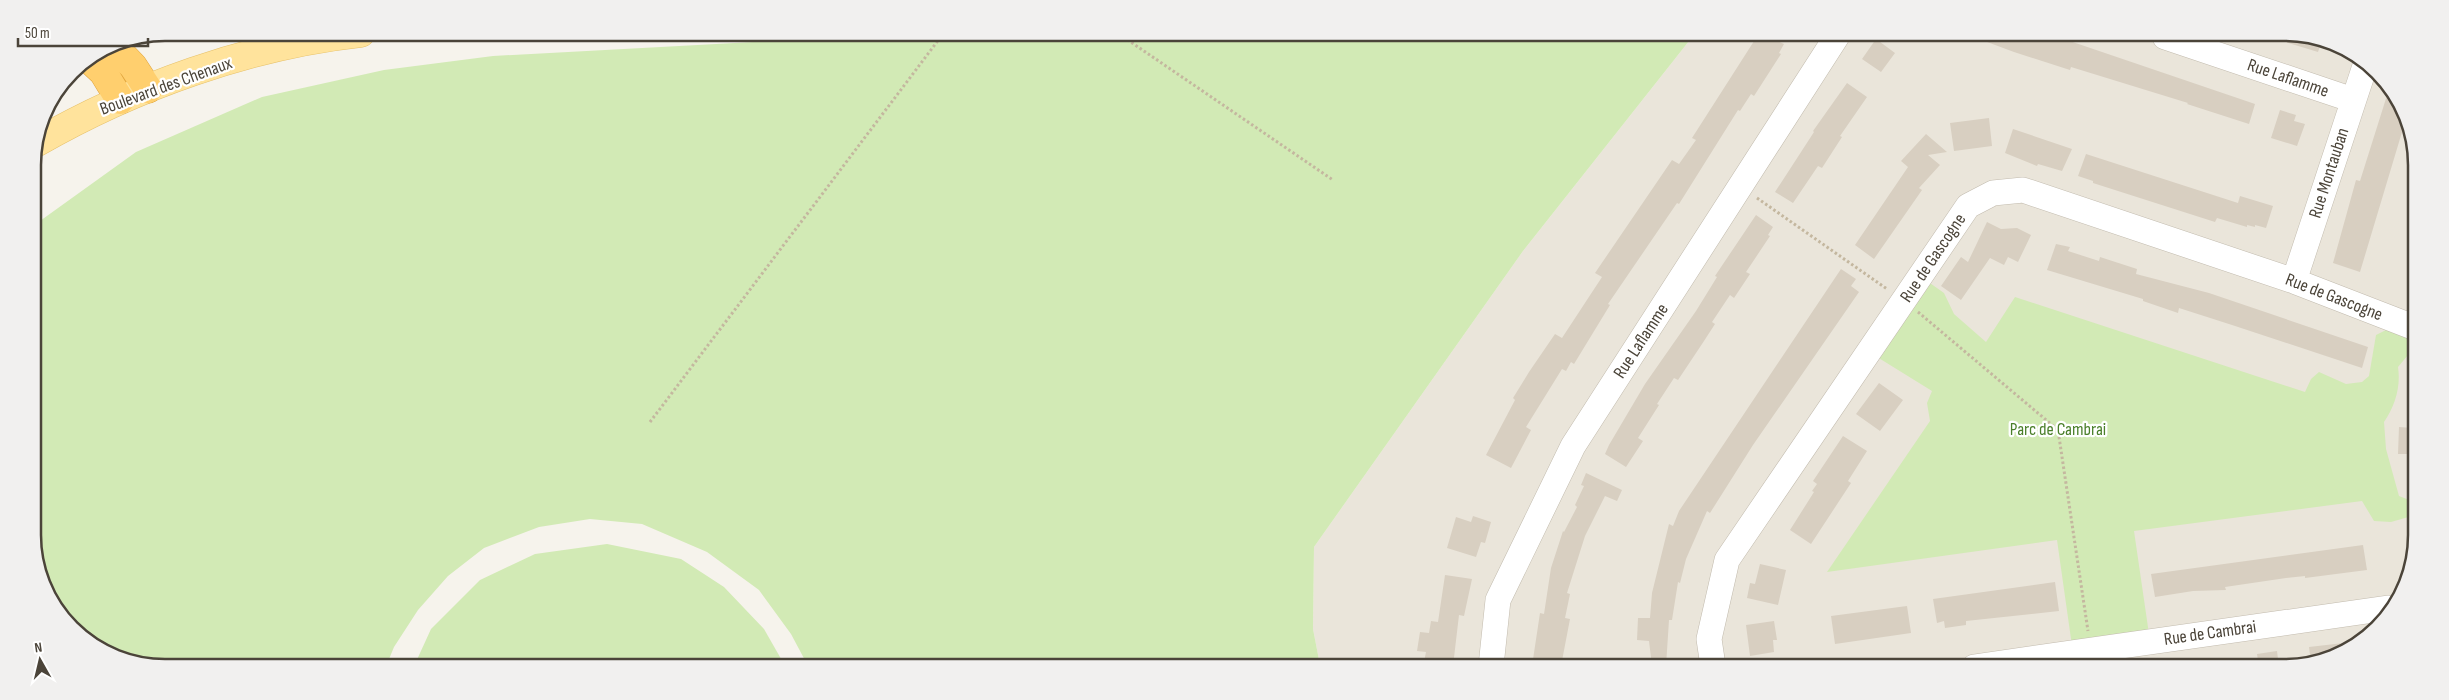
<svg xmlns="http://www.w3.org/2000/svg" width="2449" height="700" font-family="'Sofia Sans Condensed',sans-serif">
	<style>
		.residential { fill: #eae5da }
		.green { fill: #d2eab5 }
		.building { fill: #d8cfc1 }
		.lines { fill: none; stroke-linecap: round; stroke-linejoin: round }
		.minor-casing { stroke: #c2bbae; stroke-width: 26 }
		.major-casing { stroke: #e6c16a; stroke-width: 29 }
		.highway-casing { stroke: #e0a43c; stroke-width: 29 }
		.path { stroke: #c4b79f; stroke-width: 3; stroke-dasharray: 2.5 2.5; stroke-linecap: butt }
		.minor { stroke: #fff; stroke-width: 25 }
		.major { stroke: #ffe39c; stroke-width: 28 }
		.highway { stroke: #ffcf6e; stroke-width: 28 }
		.labels { text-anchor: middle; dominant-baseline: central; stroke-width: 4.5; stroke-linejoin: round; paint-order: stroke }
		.street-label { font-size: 18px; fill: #4b4439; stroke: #fff }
		.park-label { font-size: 18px; fill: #4a7f2a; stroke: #fff }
		.rim { fill: none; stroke: #4b4439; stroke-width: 2.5 }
	</style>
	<rect width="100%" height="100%" fill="#f6f3ec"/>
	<path class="residential" d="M1693,36L2318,37L2383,77L2414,139L2412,569L2371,635L2335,658L2293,667L1320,665L1313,629L1314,547L1523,251Z"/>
	<path class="green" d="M790,34L1693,36L1523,251L1314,547L1313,629L1320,665L807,664L791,634L759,590L707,552L642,524L590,519L539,527L484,548L448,576L418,610L394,647L387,664L131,663L66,623L35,561L33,226L136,152L262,97L384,70L493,56L753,42Z
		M1927,281L1944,293L1954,314L1986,342L2015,297L2305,392L2311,379L2319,372L2346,384L2362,382L2369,376L2376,335L2388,329L2413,338V349L2398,367C2401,387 2395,406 2384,422L2386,449L2399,496L2412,501V516L2391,522L2374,521L2362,501L2134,531L2150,641L2073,653L2057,540L1827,572L1930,421L1927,403L1932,391L1869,352Z
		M607,544L681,559L724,587L764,629L784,664H415L431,629L480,580L535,554Z"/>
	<path class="building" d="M1767,36L1784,44L1779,53L1781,54L1754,96L1751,94L1740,111L1738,110L1679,204L1677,203L1608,304L1610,305L1574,364L1571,362L1566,371L1562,369L1526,427L1531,430L1511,468L1486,455L1515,400L1513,398L1529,372L1555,334L1562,338L1602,277L1595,273L1672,160L1679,164L1696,140L1692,138L1756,38L1763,42Z
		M1979,36H2055L2255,104L2249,124L2187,104L2188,103L2071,67L2070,70L2014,52L1979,39Z
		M2280,37H2318L2322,40L2318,52L2279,40Z
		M1876,39L1895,53L1881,72L1862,59Z
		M1847,83L1867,97L1840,136L1842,137L1822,168L1818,166L1793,203L1775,192L1814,132L1813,131Z
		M2389,89L2405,122L2360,272L2333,263L2356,180L2360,181Z
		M2280,110L2296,115L2294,121L2305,124L2297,146L2271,138Z
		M1989,118L1992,146L1954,151L1950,123Z
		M2013,129L2072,149L2062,171L2038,164L2037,166L2005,153Z
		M1926,134L1947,152L1928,155L1940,165L1919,188L1922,190L1874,259L1855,245L1908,167L1901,161Z
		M2086,154L2238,203L2240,196L2273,206L2266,228L2255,225V227L2247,225V227L2217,218L2215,222L2093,183V181L2078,176Z
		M1756,215L1773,227L1768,235L1770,236L1746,272L1750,274L1734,298L1730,295L1712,322L1715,324L1704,341L1678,380L1674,378L1657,404L1659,405L1638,438L1643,441L1626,467L1605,454L1609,445L1645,384L1696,311L1717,277L1715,276Z
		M1987,222L2001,229L2017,228L2031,235L2018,262L2008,257L2004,265L1990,258L1961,300L1941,286L1961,257L1968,262Z
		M2056,244L2070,247L2068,251L2099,261L2100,257L2137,269L2136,274L2209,293L2368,347L2362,368L2232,325L2179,308L2178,313L2143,301V299L2047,270Z
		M1841,269L1856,279L1851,286L1859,292L1753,445L1710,513L1707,511L1686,559L1680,583L1678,582L1672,620H1669L1666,666H1652L1649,641L1637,640L1638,618H1650L1652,593L1669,524L1673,526L1679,511Z
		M1879,383L1903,400L1880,431L1856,414Z
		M2399,427L2413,428V454H2398Z
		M1843,436L1867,451L1848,481L1851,483L1811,544L1790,530L1814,492L1812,491L1817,484L1813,481Z
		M1586,473L1622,490L1617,501L1605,496L1585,536L1567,593L1570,594L1565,618L1570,619L1561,666H1532L1540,613L1544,614L1551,568L1563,531L1564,532L1577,507L1575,505L1584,486L1581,485Z
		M1473,516L1491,522L1485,543L1481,542L1476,557L1447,548L1456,517L1471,522Z
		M2363,545L2367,570L2305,578V576L2286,578L2225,587L2226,590L2193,591L2155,597L2151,574Z
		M1760,564L1786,570L1778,605L1747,598L1750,583L1755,584Z
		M1445,575L1472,579L1464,616L1459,615L1453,666L1424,662L1426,652L1417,651L1420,632L1429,633L1431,621L1438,622Z
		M2055,582L2059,611L1966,621V625L1945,628L1944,621L1937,623L1933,599Z
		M1907,606L1911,633L1835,644L1831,616Z
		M1774,621L1777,640H1773L1774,652L1750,656L1746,625Z
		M2361,641L2335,658L2311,663L2309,647Z
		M2277,651L2279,667H2259L2257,654Z"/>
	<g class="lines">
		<defs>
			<path id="minor" d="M2165,37L2353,100
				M2294,281L2365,66
				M1491,666L1498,600L1573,446L1837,36
				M1713,666L1709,639L1727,560L1968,206L1993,193L2023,190L2294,281L2413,327
				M1974,667L2388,608"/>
			<path id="major" d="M36,143C133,87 250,45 361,33"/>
			<path id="highway" d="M112,44L133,66L148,89
				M89,59L103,72L120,100"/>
		</defs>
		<use href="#minor" class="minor-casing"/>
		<use href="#major" class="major-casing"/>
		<use href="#highway" class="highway-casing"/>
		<path class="path" d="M1119,34L1333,180
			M1757,198L1887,289
			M1918,312L2058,430L2088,631
			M650,422L943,34"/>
		<use href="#minor" class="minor"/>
		<use href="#major" class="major"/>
		<use href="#highway" class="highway"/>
	</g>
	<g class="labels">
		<g class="street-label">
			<text transform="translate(2288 78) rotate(19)">Rue Laflamme</text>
			<text transform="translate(166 86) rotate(-20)">Boulevard des Chenaux</text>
			<text transform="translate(2329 173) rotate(-72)">Rue Montauban</text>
			<text transform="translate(1933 258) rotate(-56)">Rue de Gascogne</text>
			<text transform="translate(2334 297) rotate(21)">Rue de Gascogne</text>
			<text transform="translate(1641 341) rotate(-57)">Rue Laflamme</text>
			<text transform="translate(2210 633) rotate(-8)">Rue de Cambrai</text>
		</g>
		<g class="park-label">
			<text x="2058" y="429">Parc de Cambrai</text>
		</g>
	</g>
	<path d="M0 0H2449V700H0ZM165 41H2284A124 124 0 0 1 2408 165V535A124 124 0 0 1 2284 659H165A124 124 0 0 1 41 535V165A124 124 0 0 1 165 41Z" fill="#f1f0ef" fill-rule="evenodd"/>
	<path class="rim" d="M165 41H2284A124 124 0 0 1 2408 165V535A124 124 0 0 1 2284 659H165A124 124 0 0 1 41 535V165A124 124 0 0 1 165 41Z"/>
	<g transform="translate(40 660) rotate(352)" stroke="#ffffff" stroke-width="4" paint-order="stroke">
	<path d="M0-4L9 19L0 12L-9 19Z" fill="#4b4439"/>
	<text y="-8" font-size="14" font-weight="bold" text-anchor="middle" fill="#4b4439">N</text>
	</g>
	<path d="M18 38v8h130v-8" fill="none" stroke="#4b4439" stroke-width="2.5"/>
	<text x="25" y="38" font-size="15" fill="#4b4439" stroke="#ffffff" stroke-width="4" paint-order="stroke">50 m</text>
</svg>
